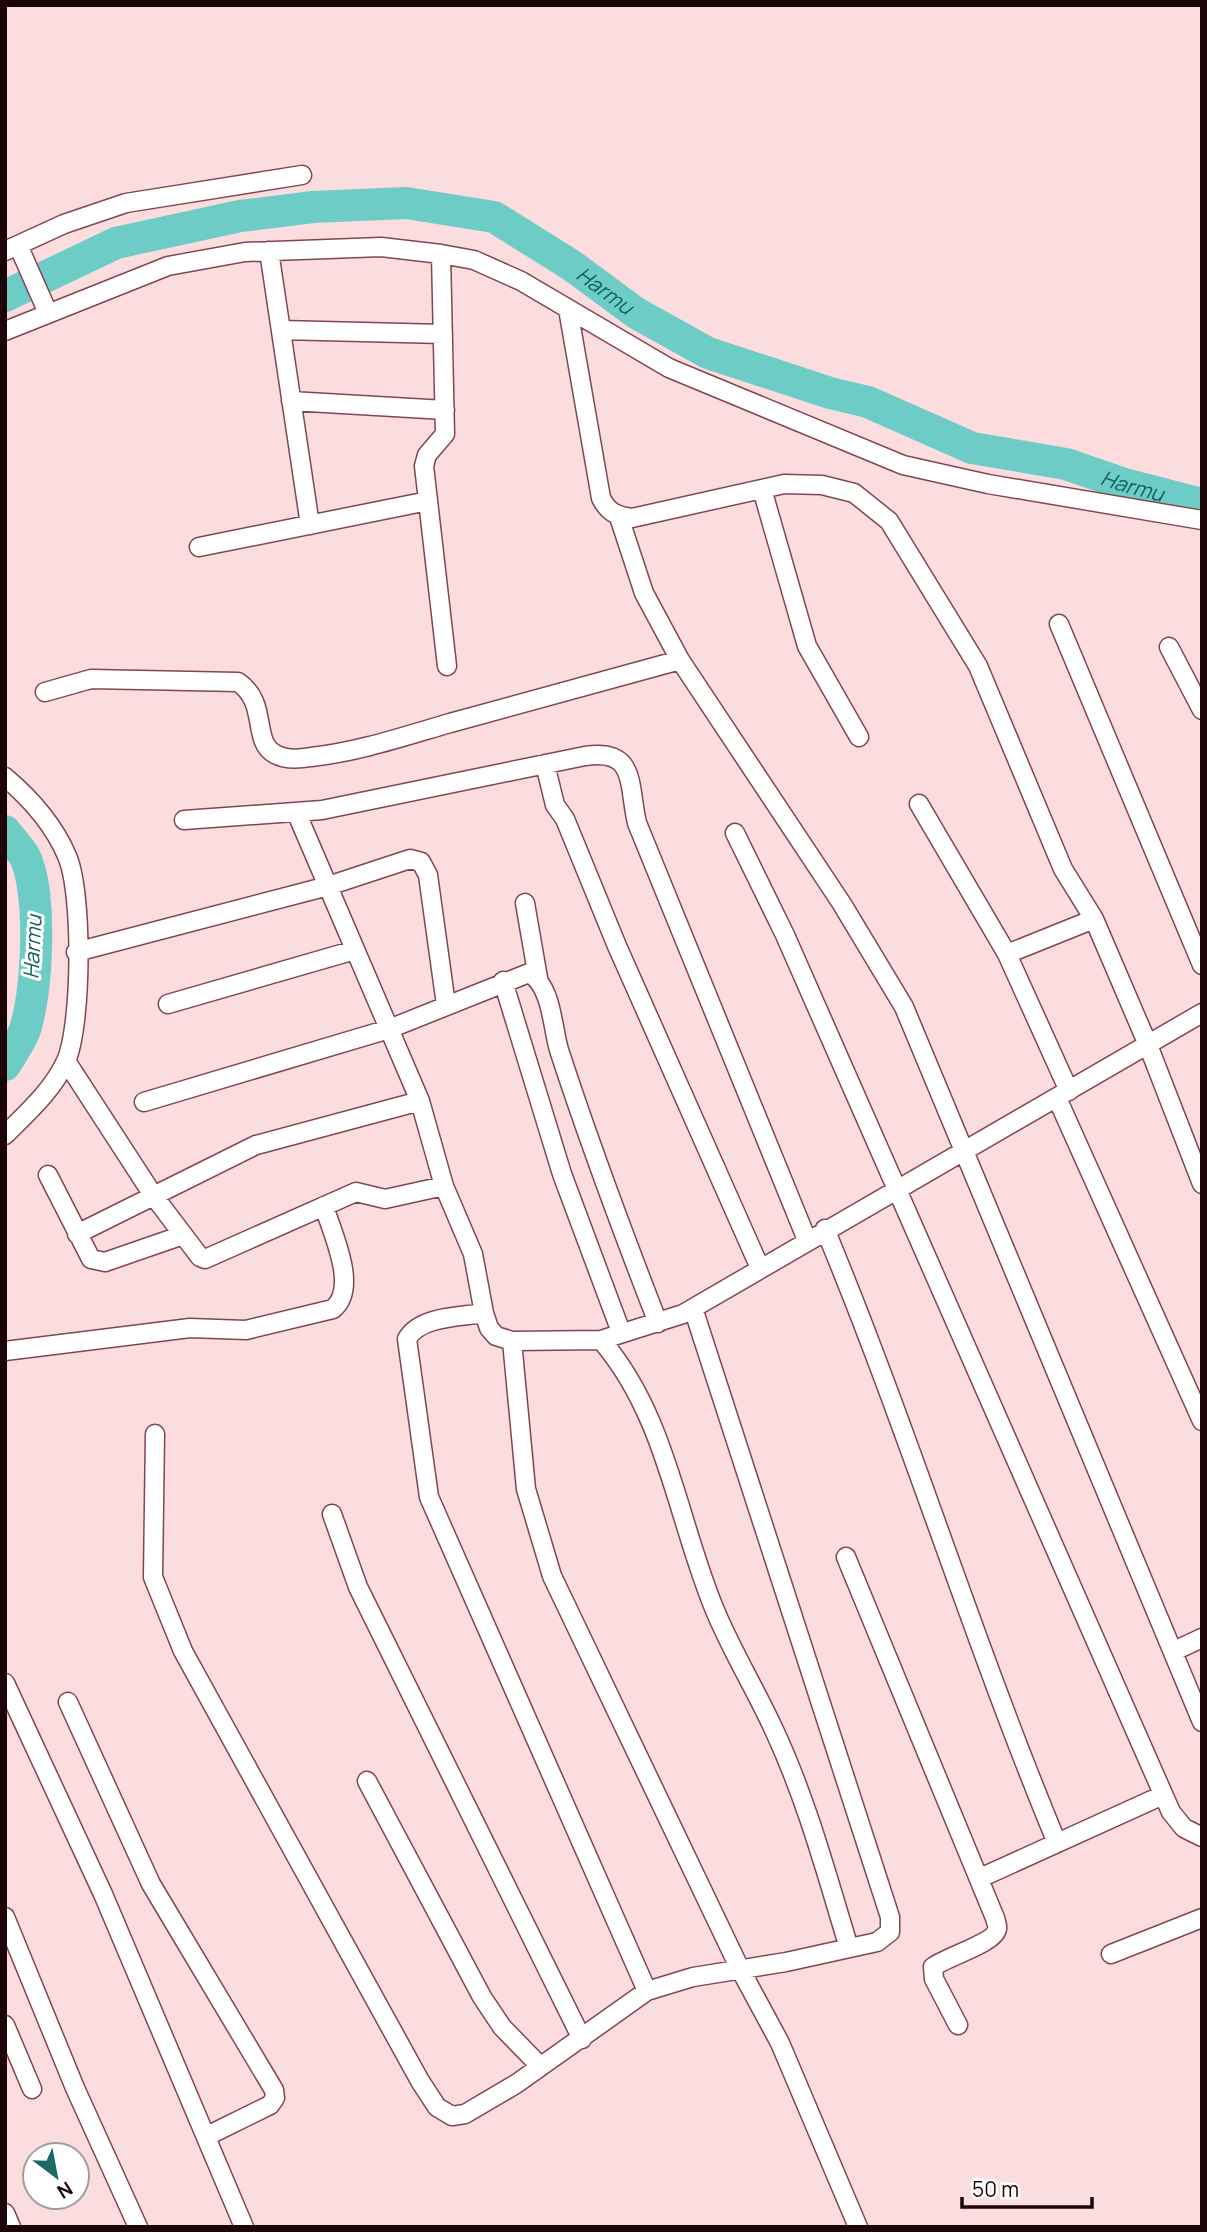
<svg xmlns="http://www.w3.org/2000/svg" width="1207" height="2232" font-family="Manrope,sans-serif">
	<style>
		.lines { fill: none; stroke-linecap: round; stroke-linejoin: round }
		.river { stroke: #6eccc6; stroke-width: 32 }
		.minor-casing { stroke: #844550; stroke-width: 21 }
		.minor { stroke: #fff; stroke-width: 18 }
		.labels { text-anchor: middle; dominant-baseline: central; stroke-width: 6; stroke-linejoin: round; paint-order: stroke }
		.water-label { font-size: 21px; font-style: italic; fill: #11615e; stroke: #fff }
	</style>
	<rect width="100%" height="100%" fill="#fbdcdf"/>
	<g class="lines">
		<g class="river">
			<path id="s1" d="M5,296L116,243L240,216L313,207L406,203L494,217L571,265L636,313L708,353L830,393L868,402L972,448L1066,464L1124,484L1202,504"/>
			<path d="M5,831C11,839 20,848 25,857C42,893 38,994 24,1032C19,1044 11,1055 5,1065"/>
		</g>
		<defs>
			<path id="minor" d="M18,245L48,313
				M5,251L64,224L126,203L302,175
				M269,251L310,525
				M441,254L445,434L427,455L424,466L447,666
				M568,309L601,498C608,512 616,516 632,518L784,484L822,485L854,493L889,521L978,666L1063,869L1094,919L1148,1045L1202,1184
				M281,330L443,334
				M5,331L168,266L245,252L381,247L441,254L474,260L521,281L669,368L903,465L988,484L1202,520
				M291,401L445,410
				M762,489L807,646L859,737
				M619,517L644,593L680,660L842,904L904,1007L1202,1722
				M199,547L428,501
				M1059,624L1202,965
				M1169,647L1202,710
				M45,692L91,679L238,682C269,703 251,741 275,754C285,760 300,759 311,757C358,752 405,736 450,723C527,702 604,681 680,660
				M545,764L555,805L565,819L617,946L760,1268
				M5,777C31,799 54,825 67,856C83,892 82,1025 66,1061C53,1090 27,1113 5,1135
				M919,804L1007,954L1069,1091
				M297,814L420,1101L444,1186L473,1254L484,1313
				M184,820L322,810L585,756C637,748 628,785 637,823L807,1240
				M735,833L785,935L1171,1812L1184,1828L1202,1837
				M525,903L538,978
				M76,952L328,886L410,859L421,862L428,875L446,1005
				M1007,954L1094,919
				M503,981L562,1174L621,1332
				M168,1004L355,950
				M66,1061L153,1195L200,1257L205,1259L356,1192L385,1199L444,1186
				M1057,1098L1202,1421
				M144,1102L389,1029L529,973C552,986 552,1026 559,1050C589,1142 623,1233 658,1323
				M48,1175L91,1259L105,1262L183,1235
				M825,1229C909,1431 973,1641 1057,1843
				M77,1234L256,1145L420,1101
				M601,1340C666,1415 677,1518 714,1608C731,1650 756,1690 775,1732C807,1801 827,1876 849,1948
				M512,1341L526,1489L552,1576L739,1967L780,2043L858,2227
				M5,1351L190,1328L246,1330L333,1309C359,1288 332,1233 324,1206
				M155,1434L153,1577L183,1651L420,2081L437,2107L452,2116L465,2114L516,2084L647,1991L693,1977L786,1962L877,1942L890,1932V1917L693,1308
				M332,1514L358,1587L582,2039
				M846,1557L995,1918C996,1922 998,1926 997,1929C995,1943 946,1957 933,1967L934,1979L958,2025
				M1174,1651L1202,1638
				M5,1683L103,1894L244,2227
				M68,1702L151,1884L274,2090L275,2098L270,2105L207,2136
				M367,1781L482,1997L502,2027L540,2066
				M980,1878L1163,1795
				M5,1917L75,2088L138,2227
				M1111,1954L1202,1918
				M647,1991L429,1497L407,1339C420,1316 460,1317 484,1313L489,1328L496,1336L512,1341L601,1340L683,1314L1202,1013
				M5,2025L32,2089
				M5,2213L11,2227"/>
		</defs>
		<use href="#minor" class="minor-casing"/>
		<use href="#minor" class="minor"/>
	</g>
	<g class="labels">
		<g class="water-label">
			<text stroke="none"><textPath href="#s1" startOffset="639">Harmu</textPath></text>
			<text stroke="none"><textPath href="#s1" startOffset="1206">Harmu</textPath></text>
			<text transform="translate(32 947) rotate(-87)">Harmu</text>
		</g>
	</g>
	<rect width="1207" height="2232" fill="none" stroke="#1c0509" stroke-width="14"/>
	<g transform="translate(56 2176) rotate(148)"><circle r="33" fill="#ffffff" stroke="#a49b9d" stroke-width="2"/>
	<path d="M0-5L12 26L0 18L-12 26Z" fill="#1d6965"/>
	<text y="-10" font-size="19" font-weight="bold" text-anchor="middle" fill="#1c0509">N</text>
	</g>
	<path d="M962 2197v10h130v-10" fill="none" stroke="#1c0509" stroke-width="3.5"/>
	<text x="972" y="2197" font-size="21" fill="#1c0509" stroke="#ffffff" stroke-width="5" paint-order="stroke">50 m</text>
</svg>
